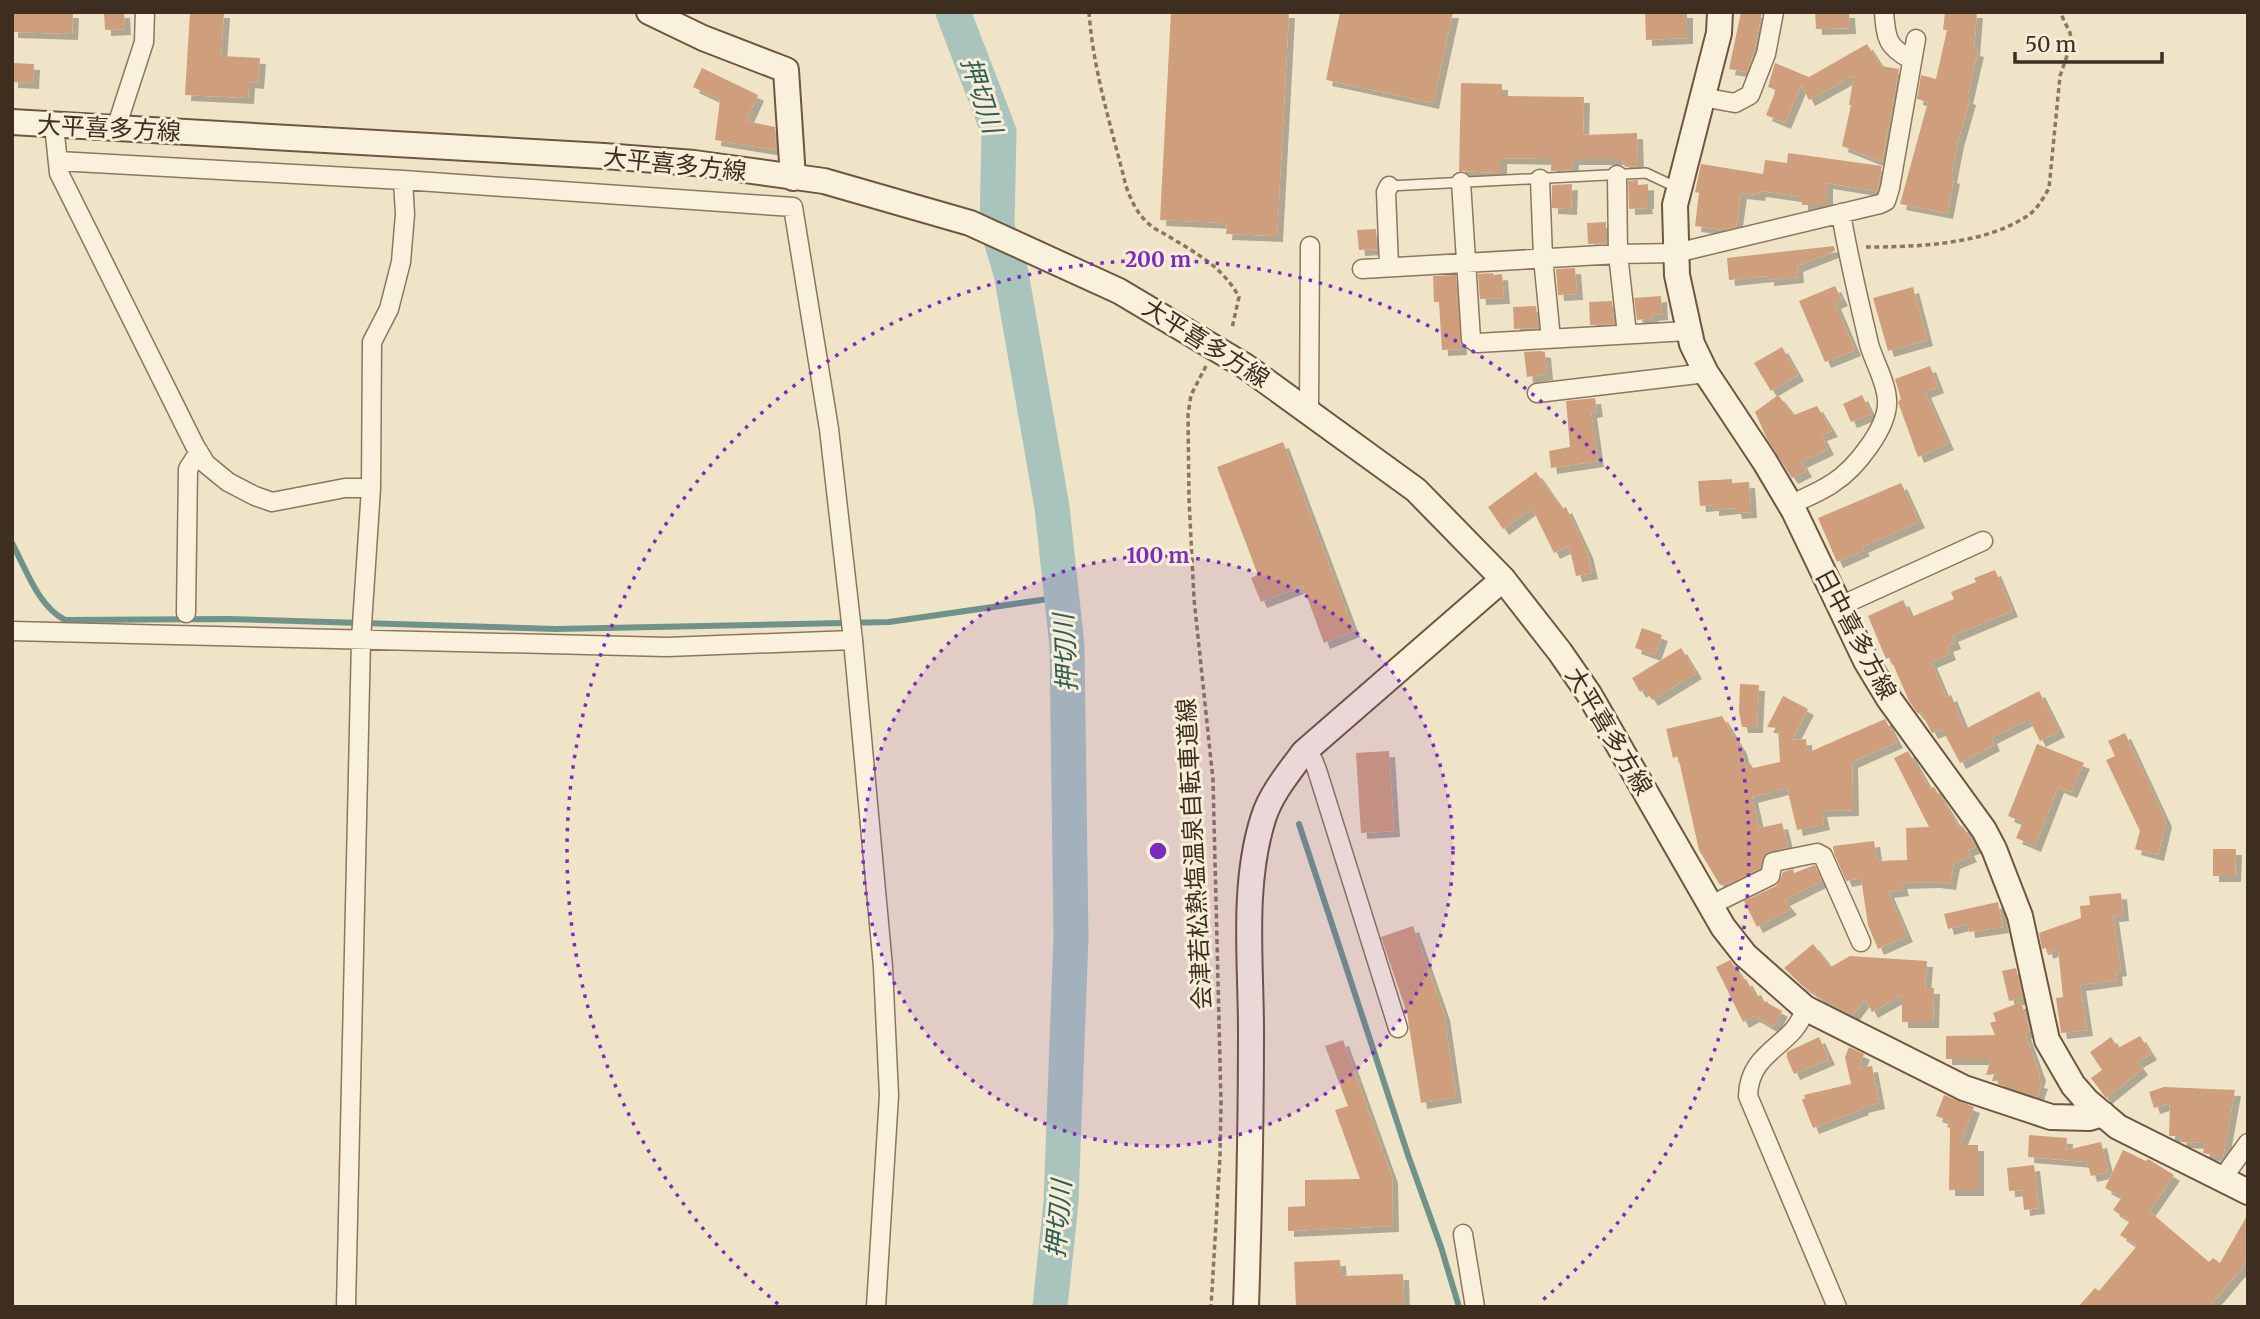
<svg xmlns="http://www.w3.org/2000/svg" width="2260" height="1319" font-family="Merriweather,'Noto Sans JP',serif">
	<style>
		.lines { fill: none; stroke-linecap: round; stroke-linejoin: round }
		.stream { stroke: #6f938a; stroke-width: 6 }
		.river { stroke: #a9c4bc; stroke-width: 35 }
		.building { fill: #cf9f7d; filter: url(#shadow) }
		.lane-casing { stroke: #8d765c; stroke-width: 12 }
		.street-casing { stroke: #8d765c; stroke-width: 21 }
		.secondary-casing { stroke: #6f573f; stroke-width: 28 }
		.path { stroke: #8d765c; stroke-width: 3.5; stroke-dasharray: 5 3.5; stroke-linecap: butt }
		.lane { stroke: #faf1dc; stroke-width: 9 }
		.street { stroke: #faf1dc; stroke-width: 18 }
		.secondary { stroke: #faf1dc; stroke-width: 24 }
		.ring { fill: none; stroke: #7b2cbf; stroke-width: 3.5; stroke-dasharray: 3.5 7 }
		.labels { text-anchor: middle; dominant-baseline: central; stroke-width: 6; stroke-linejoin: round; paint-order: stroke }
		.street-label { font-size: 24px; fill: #3d2e20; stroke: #f7eed8 }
		.water-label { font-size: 26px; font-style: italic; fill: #2f5d5a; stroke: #f7eed8 }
		.centre { fill: #7b2cbf; stroke: #f7eed8; stroke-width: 3.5 }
		.ring-label { font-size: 21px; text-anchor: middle; font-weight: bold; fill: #7b2cbf; stroke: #f7eed8; stroke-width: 6; stroke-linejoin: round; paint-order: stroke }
	</style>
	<defs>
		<filter id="shadow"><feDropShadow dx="6" dy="6" stdDeviation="0" flood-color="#0004"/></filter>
	</defs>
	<rect width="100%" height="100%" fill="#f0e4c8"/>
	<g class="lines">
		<path class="stream" d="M12,543C26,569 38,606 65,620L228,619L556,629L889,622L1062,597
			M1299,824L1408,1155L1441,1247L1459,1307"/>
		<path class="river" d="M953,12L999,132L997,227L1011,273L1052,507L1067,646L1071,937L1061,1202L1050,1307"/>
	</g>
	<path class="building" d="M12,12H73L72,34L12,32Z
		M104,12H124L125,29L105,30Z
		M190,12H224L221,56L260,58L258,83L249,82L248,98L185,95Z
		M1171,12H1289L1277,236L1226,234L1227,223L1160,220Z
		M1340,12H1453L1433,103L1326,80Z
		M1645,12H1687V38L1646,40Z
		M1741,12H1762L1754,52L1747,72L1729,69Z
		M1815,12H1849L1850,28L1816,29Z
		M1945,12H1977L1974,50L1978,51L1967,98L1970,99L1958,141L1951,177L1954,178L1947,213L1900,204L1928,102L1917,99L1921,75L1936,79L1947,30H1943Z
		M1867,44L1881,66L1899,69L1882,162L1842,146L1851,105H1849L1854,75L1809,100L1801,85L1785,123L1766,115L1776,90L1768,87L1775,63L1809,77Z
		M12,63L34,64L33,83L12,82Z
		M702,68L758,95L746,121L775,127L776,150L715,140L720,100L693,87Z
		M1461,83L1502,84V96L1584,97L1583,135L1637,133L1638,166L1625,167L1622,159H1573L1572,170L1551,171V159L1501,158V173L1459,171Z
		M1788,153L1882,166L1877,191L1827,183V205H1802V197L1760,191L1759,195L1741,193L1736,227L1724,230L1695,226L1699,193L1695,192L1701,164L1763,174L1765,160L1787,163Z
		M1638,180V185L1648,184V203H1646L1647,208L1629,209L1628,181Z
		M1572,184L1571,209L1552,208V185Z
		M1606,222V243L1588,244L1587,223Z
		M1376,229L1377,249L1359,250L1357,230Z
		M1834,246L1835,251L1797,266L1798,277L1768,280V276L1729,280L1727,258Z
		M1575,268L1577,294L1558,295L1556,269Z
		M1493,273V275L1502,274L1504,298L1480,299L1478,274Z
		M1456,275L1461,349L1442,350L1439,302H1434L1433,276Z
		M1835,286L1842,300L1835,303L1855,350L1825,362L1799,301Z
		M1913,287L1927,340L1888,351L1873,298Z
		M1661,296L1662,314L1652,315L1653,318L1637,320L1634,298Z
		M1612,301L1614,324L1590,325L1589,302Z
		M1536,306L1538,328L1514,329L1513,307Z
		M1782,347L1798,375L1771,391L1754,363Z
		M1540,351L1545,352L1547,374L1527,377L1524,352Z
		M1930,366L1938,387L1925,392L1948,444L1918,457L1898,402L1901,399L1895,379Z
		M1778,395L1794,415L1817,406L1832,431L1821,435L1828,449L1801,462L1806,471L1792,478L1767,439L1755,412Z
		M1862,395L1871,414L1851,422L1843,404Z
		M1595,398L1597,411L1591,412L1598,461L1551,468L1549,451L1570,447L1566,401Z
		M1283,442L1354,631L1324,643L1303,586L1261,602L1251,578L1258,575L1217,467Z
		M1536,472L1562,509L1566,507L1587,552L1592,573L1576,576L1569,546L1554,553L1532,508L1503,529L1488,507Z
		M1732,479V483L1749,482L1751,512L1736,513L1735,508L1713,510V505L1700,506L1698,481Z
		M1901,483L1919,522L1862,547L1864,550L1837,562L1818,518Z
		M1995,570L2012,611L1952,636L1955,643L1947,646L1950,654L1931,662L1946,697L1951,695L1965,729L2039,691L2059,731L2040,741L2029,719L1991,738L1994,745L1960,763L1942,729L1932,733L1921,712L1918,714L1909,701L1890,657L1886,659L1868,616L1903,600L1911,617L1954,599L1951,592L1976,582L1974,578Z
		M1642,628L1662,635L1655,655L1635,648Z
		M1681,648L1696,673L1652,700L1645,689L1640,692L1632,678Z
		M1740,684L1759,685L1757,727H1742L1739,712Z
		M1783,696L1808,709L1792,740L1806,739L1807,753L1885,719L1897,742L1852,762L1853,810L1821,811L1824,824L1797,830L1787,788L1752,797L1759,828L1782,823L1788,847L1766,853L1760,868L1733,882L1720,885L1699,850L1678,756L1673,758L1666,729L1722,716L1741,748L1746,768L1749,762L1753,768L1780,762L1778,728L1767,727Z
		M2125,733L2166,821L2158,855L2135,849L2140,831L2106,760L2115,756L2108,741Z
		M2037,744L2084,763L2071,792L2058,787L2035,846L2016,838L2023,822L2008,816Z
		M1389,751L1394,831L1361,833L1356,753Z
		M1908,751L1930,789L1934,787L1959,827L1962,826L1965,830L1976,847L1968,850L1971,856L1954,863L1950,884L1934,882L1901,883L1903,890L1888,892L1907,936L1878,949L1868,925L1861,878L1846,881L1834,853L1833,846L1874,841L1877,861L1907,860L1906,828L1929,827L1894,758Z
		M2213,849H2236L2235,876H2213Z
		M1815,865L1822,881L1784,900L1791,909L1757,927L1744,901L1776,886L1779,882L1783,872L1793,869L1794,873Z
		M2121,893L2123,915L2113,916L2121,970L2116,971L2117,980L2080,985L2087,1030L2061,1033L2056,998L2063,997L2058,949L2047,953L2046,948L2042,949L2039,933L2081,918L2080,906L2090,905L2089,896Z
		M1998,902L2003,927L1969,932L1968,924L1948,929L1944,914Z
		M1413,926L1444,1014L1456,1097L1421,1103L1407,1013L1381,937Z
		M1813,944L1831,967L1850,956L1927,961L1925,988H1934L1933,1022H1902V995L1872,1012L1865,999L1853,1015L1830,1004L1802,985L1784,968Z
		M1730,960L1744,981L1746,979L1756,997L1761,995L1764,1001L1782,1011L1773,1027L1754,1016L1743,1022L1716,967Z
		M2016,968L2023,998L2009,1001L2002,971Z
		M2021,1002L2030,1031L2025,1033L2040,1075L2038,1082L2042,1083L2037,1097L1998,1084L1997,1074L1986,1075L1991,1059H1946V1036L1995,1035L1990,1023L1996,1021L1993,1013Z
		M2140,1036L2151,1054L2137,1062L2142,1069L2106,1098L2091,1078L2102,1070L2090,1052L2111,1037L2118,1048Z
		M1819,1037L1829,1059L1794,1074L1787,1058V1052Z
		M1343,1040L1392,1177L1393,1226L1288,1231V1207L1305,1206V1180L1360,1179L1335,1110L1348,1106L1325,1046Z
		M1849,1047L1864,1054L1858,1068L1872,1066L1879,1103L1862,1107L1863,1109L1813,1128L1802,1100L1805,1098L1804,1095L1851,1084L1845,1057Z
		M2164,1087L2235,1090L2223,1157L2203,1153L2205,1143L2181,1142L2180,1136H2169L2170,1103L2154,1108L2149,1092Z
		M1944,1095L1974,1107L1960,1145H1978V1190H1949L1950,1128L1947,1127L1950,1121L1936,1116Z
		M2029,1135L2067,1138L2066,1150L2101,1142L2108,1172L2091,1176L2087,1162L2028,1157Z
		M2123,1150L2146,1161L2148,1159L2174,1175L2149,1211L2209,1262L2213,1258L2220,1263L2248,1214V1256L2241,1269L2209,1307H2078L2095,1288L2099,1291L2137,1246L2120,1235L2130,1221L2113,1210L2122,1197L2105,1188Z
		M2034,1165L2039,1208L2024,1210L2022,1190L2009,1191L2007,1168Z
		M1340,1260L1341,1276L1403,1274L1404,1307H1296L1294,1262Z"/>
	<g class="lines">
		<defs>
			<path id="lane" d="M1389,186L1646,173L1678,188"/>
			<path id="street" d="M1884,12C1886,39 1887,47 1912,60
				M1702,97L1735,103L1750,95L1766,54L1774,12
				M54,125L59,173L195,446L206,464L228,482L255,496L272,502L345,488H371
				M116,128L144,42L145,12
				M58,161L403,180L793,207L829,429L853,640L883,967L889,1095L876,1307
				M1617,175L1618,254L1627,334
				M1540,179L1543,258L1551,339
				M1461,182L1471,339L1477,343L1688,331
				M1389,186L1386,192L1389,266
				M1362,269L1618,254L1676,253L1880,204L1886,201L1890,188L1916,39
				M1537,393L1706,373
				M1309,410L1310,246
				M1790,505C1804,498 1820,492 1833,483C1855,469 1889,427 1887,400C1886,381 1874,362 1869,344C1859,300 1848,257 1841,213
				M1840,606L1983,541
				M186,613L188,469L199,452
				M12,631L667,647L853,640
				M1304,752L1313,760L1317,770L1398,1028
				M1709,906L1770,876L1773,862L1817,853L1823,856L1861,942
				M1805,1008C1796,1046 1749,1049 1748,1096L1837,1307
				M2224,1181L2227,1172L2248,1143
				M1463,1234L1475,1307
				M346,1307L361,640L371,488L372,342L389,309L401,262L405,214L403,180"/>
			<path id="secondary" d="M649,12L703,38L786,70L793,178
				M1720,12L1719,33L1675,205L1677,275L1692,344L1706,373L1765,462L1794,511L1866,661L1889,699L1984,830L1994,849L2020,916L2047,1040L2073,1085L2087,1101L2118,1127L2248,1192
				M12,122L604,156L694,163L824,181L970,223L1119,291L1245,366L1416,490L1503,579L1560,652L1589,694L1723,927L1745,955L1805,1008L1964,1088L2051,1117L2089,1118L2103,1114
				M1246,1307C1249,1215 1251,1123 1251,1031C1251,962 1242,886 1263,819C1270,795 1289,772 1304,752L1503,579"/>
		</defs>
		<use href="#lane" class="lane-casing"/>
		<use href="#street" class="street-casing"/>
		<use href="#secondary" class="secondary-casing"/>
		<path class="path" d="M1089,12C1093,71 1112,129 1126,186C1131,200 1137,214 1149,224C1154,229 1162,232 1168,236C1196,253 1223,267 1239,297L1232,328
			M1866,247C1916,247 1987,245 2030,214C2038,208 2044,197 2049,188L2060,76L2072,41L2070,33L2060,12
			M1206,366L1191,395L1188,414L1189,499L1194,599L1213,780L1221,1103L1220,1156L1211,1307"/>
		<use href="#lane" class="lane"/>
		<use href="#street" class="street"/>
		<use href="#secondary" class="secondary"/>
	</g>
	<circle cx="1158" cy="851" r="295" fill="#7b2cbf" fill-opacity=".12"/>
	<g class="ring">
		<circle cx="1158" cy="851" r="295"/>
		<path d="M778 1304A591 591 0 1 1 1538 1304"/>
	</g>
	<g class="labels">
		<g class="street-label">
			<text transform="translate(109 128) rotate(3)">大平喜多方線</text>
			<text transform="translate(675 164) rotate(6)">大平喜多方線</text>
			<text transform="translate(1206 343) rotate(32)">大平喜多方線</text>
			<text transform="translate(1856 634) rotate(62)">日中喜多方線</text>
			<text transform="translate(1609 731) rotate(59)">大平喜多方線</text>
			<text transform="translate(1194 854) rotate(-93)">会津若松熱塩温泉自転車道線</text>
		</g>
		<g class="water-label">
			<text transform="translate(982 95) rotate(72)">押切川</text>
			<text transform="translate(1065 653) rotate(-93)">押切川</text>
			<text transform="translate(1058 1219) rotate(-85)">押切川</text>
		</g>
	</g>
	<circle cx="1158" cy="851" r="10" class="centre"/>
	<g class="ring-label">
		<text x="1158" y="267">200 m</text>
		<text x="1158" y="563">100 m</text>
	</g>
	<rect width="2260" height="1319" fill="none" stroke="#3d2e20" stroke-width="28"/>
	<path d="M2015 52v10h147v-10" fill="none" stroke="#3d2e20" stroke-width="3.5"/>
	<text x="2025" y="52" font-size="21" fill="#3d2e20" stroke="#f7eed8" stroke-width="5" paint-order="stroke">50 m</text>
</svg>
